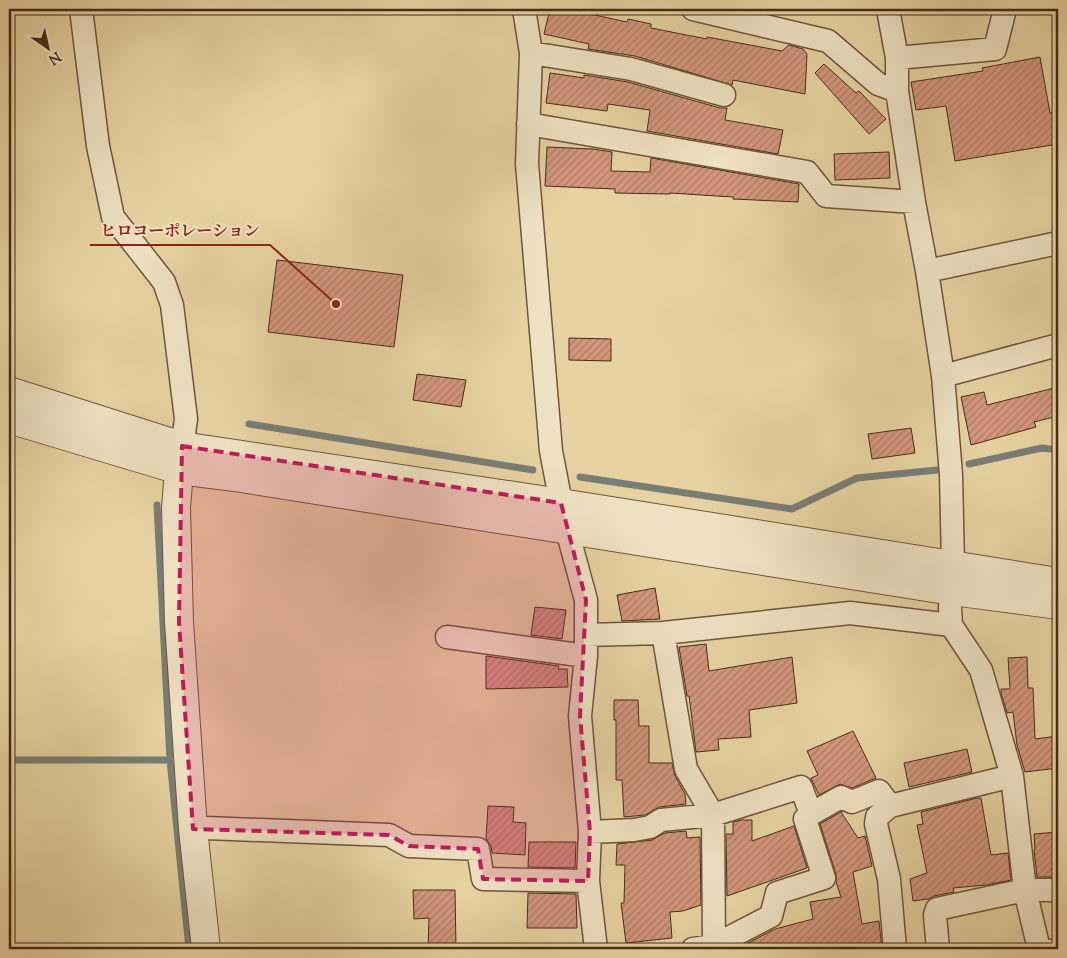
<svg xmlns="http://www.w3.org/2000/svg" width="1067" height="958" font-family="'Sorts Mill Goudy','Noto Serif JP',serif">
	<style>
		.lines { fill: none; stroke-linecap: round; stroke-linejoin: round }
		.stream { stroke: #797e75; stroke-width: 7 }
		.building { fill: url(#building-hatch); stroke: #472b1b }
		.service-casing { stroke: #6f553d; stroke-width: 14 }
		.minor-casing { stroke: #6f553d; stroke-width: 25 }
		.tertiary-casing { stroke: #6f553d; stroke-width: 30 }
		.service { stroke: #efe2c3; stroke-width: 11 }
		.minor { stroke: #efe2c3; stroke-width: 22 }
		.tertiary { stroke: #efe2c3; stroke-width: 28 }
		.marked { fill: #c2185b; fill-opacity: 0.2; stroke: #c2185b; stroke-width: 4; stroke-dasharray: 10 6; stroke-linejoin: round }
		.leader { fill: none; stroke: #8f2418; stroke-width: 2 }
		.callout-dot { fill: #8f2418; stroke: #efe2c3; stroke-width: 2 }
		.callout-label { font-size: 16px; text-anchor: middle; font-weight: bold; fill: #8f2418; stroke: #efe2c3; stroke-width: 4; stroke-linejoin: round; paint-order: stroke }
	</style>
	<defs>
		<pattern id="building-hatch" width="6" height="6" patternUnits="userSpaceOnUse" patternTransform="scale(1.25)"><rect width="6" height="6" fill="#d4977d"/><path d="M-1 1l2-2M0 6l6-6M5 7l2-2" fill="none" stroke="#ae7b66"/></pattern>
	</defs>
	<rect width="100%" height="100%" fill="#e7d3a2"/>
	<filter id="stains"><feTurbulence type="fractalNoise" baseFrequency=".004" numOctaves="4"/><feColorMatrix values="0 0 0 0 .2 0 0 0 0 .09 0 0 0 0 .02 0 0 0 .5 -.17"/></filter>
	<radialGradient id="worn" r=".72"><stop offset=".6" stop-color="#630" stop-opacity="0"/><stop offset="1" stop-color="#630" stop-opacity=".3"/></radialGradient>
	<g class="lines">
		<path class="stream" d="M249,424L533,470
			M969,464L1042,448L1058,450
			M580,477L792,509L857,478L937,470
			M157,505L170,760L189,949
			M9,760H170"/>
	</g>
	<path class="building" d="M550,9H577V11L627,22L628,19L651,24V28L707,39V37L782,51L789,45L803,49L807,54L805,94L733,80L732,85L635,56L588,49L589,44L544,34Z
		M1040,57L1050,113L1058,112V144L955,161L946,106L916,110L911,82L983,71L982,68Z
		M824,64L856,93L859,91L886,119L869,134L815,73Z
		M550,73L584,78V75L628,82L720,108H727L725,120L783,130L778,154L647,131L650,110L608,104L607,111L546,103Z
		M547,147L593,149L612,152L611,171L650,172L651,158L799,184L798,202L733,199V197L670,193V194L615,193V189L545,186Z
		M889,152L890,178L835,180L834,154Z
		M277,260L403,275L394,347L268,332Z
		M569,338L611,339V361L569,360Z
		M417,374L466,380L461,407L413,400Z
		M1058,387V416L1034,422L1036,427L971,445L961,397L984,392L987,405Z
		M911,428L915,453L872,459L868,434Z
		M655,588L660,619L622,621L617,595Z
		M535,607L566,610L562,639L531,635Z
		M706,644L709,671L792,657L797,703L749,710L751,737L718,739L719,750L696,752L689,696H687L679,647Z
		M486,656L559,666L558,669H567L568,687L486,689Z
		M1027,657L1028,688H1033L1035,739L1058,736V768L1025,772L1017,745L1013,712L1007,713L1001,693V689H1010L1008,658Z
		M614,700H638L639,726H649V763H672L675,776L685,794L686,804L659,807L645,815L624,817L622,780H616V720H614Z
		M853,731L876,778L852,788L840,784L819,795L811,778L818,775L807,751Z
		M967,749L972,772L909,787L904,763Z
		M977,798H981L991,855L1008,853L1011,880L986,885L953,888L954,892L934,896L928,899L913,901L910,879L927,873L917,825L923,824L921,812Z
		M488,806L514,807L513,822L526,823L525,855L492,853L491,846L486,839Z
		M841,812L858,838L865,836L872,866L853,872L862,924L879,921L882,949H745L744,945L775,929L813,919L810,902L841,897L836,882V874L820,824Z
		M742,820H752V841L794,826L807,868L727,896L726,834H733V822Z
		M686,831L687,838L700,837L701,905L683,911L670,912L672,938L626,943L621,903H624L625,865H616L617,844L652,840L665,833Z
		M1058,832V877H1037L1034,850H1035L1034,834Z
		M529,842H576L575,868L528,867Z
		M413,890H455L456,949H428L429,918L414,919Z
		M528,893L576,894L577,928H527Z"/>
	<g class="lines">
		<defs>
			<path id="service" d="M1038,946L1058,945"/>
			<path id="minor" d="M81,9L98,146L113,217L164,282L172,305L186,419L180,462
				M524,9L531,53L527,164L551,451L561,503
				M693,9L828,41L878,84L897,91
				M888,9L897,58V91L914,202L927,271L943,376L951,475L953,565L950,608L951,625L981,670L1012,776L1025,890L1039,949
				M531,53L631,69L724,95
				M897,58L995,49L1005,9
				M528,124L807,172L826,196L914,202
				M927,271L1058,243
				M943,376L1058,345
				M567,530L586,600V656L580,716L590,832L588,881L596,949
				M663,633L686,769L713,815L714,949
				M586,635L663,633L850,613L951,625
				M447,637L586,656
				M890,806L1012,776
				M811,814L841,797L852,802L879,791L890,806L877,817L876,824L889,879L895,949
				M193,829L206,828L389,835L409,846L478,849L483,879L588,881
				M590,832L634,830L650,827L661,820L713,815L801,787L811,814L805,819L824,878L777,893L771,916L713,946L693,949
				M938,949L935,915L937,909L1025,890H1058"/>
			<path id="tertiary" d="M9,391L182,446L561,503L1058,582
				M9,419L179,470L235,477L952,591L1058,605
				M179,470L176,508L179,622L193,829L206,949"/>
		</defs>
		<use href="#service" class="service-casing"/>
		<use href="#minor" class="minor-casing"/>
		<use href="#tertiary" class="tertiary-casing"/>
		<use href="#service" class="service"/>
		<use href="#minor" class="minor"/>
		<use href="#tertiary" class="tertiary"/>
	</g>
	<path class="marked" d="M182,446L561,503L586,600L580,716L590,832L588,881L483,879L478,849L409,846L389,835L193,829L179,622Z"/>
	<path class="leader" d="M336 304L270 245H90"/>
	<circle class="callout-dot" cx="336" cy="304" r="5"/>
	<g class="callout-label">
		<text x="180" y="236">ヒロコーポレーション</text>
	</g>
	<rect width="1067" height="958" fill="none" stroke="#e7d3a2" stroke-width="30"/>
	<rect x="10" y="10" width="1047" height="938" fill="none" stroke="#472b1b" stroke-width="2.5"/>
	<rect x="15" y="15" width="1037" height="928" fill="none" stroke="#472b1b"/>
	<g transform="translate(48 48) rotate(146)" stroke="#efe2c3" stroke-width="4" paint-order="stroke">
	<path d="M0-4L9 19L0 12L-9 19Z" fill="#472b1b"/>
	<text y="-8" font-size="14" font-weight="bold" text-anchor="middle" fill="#472b1b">N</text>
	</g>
	<rect width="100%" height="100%" filter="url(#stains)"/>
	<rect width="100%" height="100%" fill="url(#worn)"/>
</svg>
